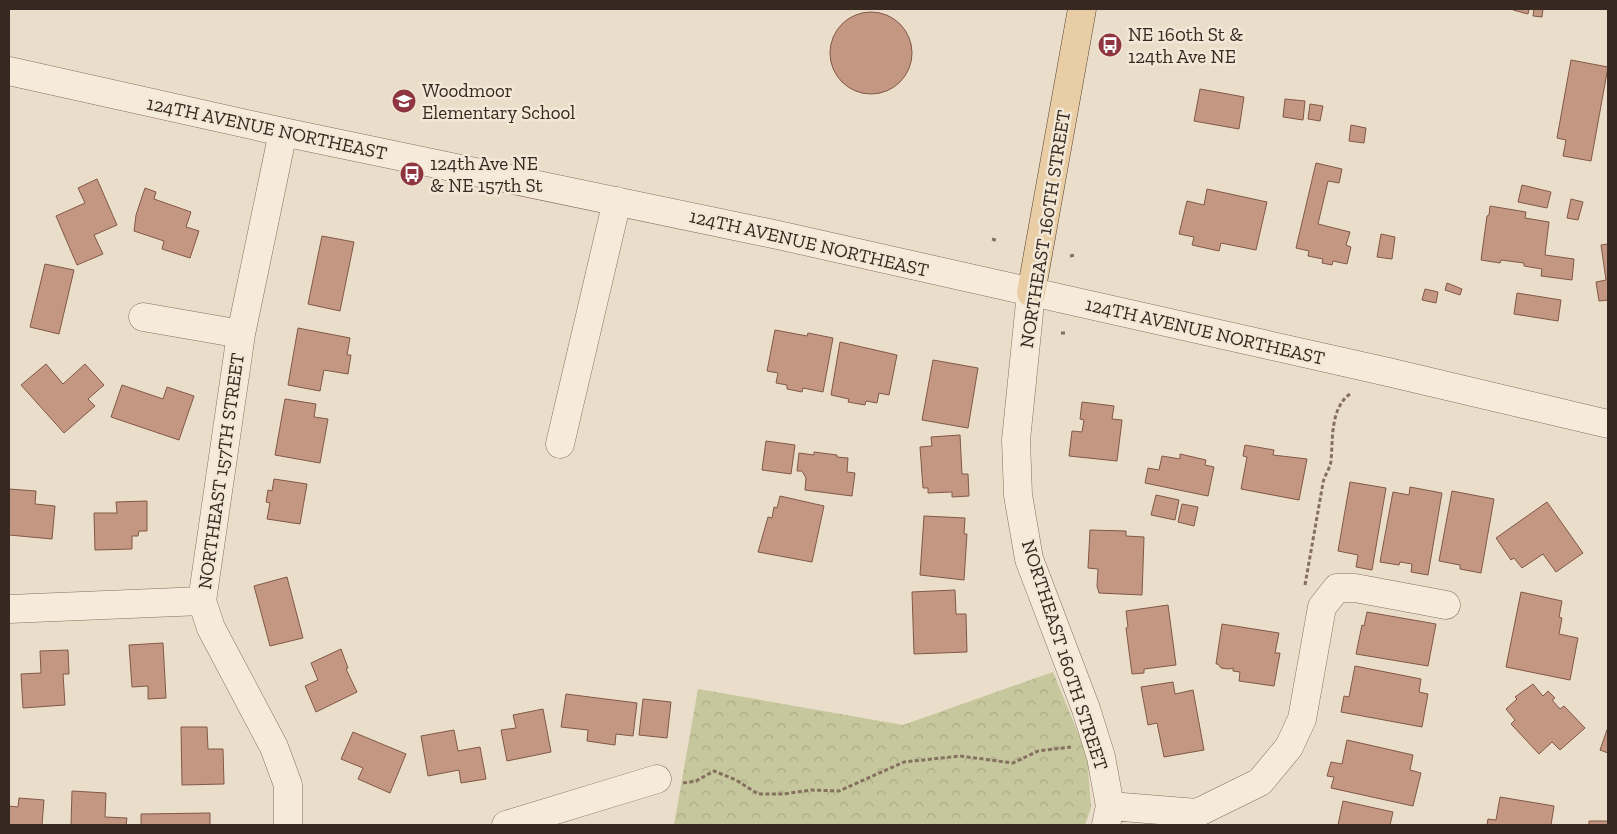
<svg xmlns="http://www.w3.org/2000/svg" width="1617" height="834" font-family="'Zilla Slab',serif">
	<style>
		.forest { fill: url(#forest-crowns) }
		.building { fill: #c49782; stroke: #815847 }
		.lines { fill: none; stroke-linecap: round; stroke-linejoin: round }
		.minor-casing { stroke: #856f5f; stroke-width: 29 }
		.major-casing { stroke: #533f33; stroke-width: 29 }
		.path { stroke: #856f5f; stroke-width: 3; stroke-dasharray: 4 2.5; stroke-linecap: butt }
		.minor { stroke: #f6ebdb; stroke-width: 28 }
		.major { stroke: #e9cda5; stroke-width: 28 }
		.labels { text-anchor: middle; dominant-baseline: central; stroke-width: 5; stroke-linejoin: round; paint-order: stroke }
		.poi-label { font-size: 19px; fill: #372921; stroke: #f2e8d7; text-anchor: start }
		.street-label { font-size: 19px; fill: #372921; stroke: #f2e8d7 }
	</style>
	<defs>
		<pattern id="forest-crowns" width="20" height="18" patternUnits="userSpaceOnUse" patternTransform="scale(1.25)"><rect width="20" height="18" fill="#c7c79d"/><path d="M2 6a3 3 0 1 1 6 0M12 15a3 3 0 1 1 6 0" fill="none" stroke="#acab87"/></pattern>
	</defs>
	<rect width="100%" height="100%" fill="#eaddc9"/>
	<path class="forest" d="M1053,672L1087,755L1091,808L1085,825H674L698,689L903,725Z"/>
	<path class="building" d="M1513,9H1529L1528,14L1513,10Z
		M1534,9H1543L1542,17L1533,16Z
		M830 53a41 41 0 1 1 82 0a41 41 0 1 1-82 0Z
		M1571,60L1608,67L1591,161L1563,156L1566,140L1557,138Z
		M1200,89L1244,97L1239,129L1194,121Z
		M1285,99L1305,101L1303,120L1283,117Z
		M1310,104L1323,106L1320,121L1308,119Z
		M1351,125L1366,128L1364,143L1349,141Z
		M1316,163L1342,169L1339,183L1328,181L1318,224L1350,232L1346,245L1351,247L1347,264L1333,261L1332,265L1322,263L1323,259L1308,256L1309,251L1296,248Z
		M97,179L117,225L94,235L103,254L77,265L56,216L85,203L78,188Z
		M1522,185L1551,192L1547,208L1518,202Z
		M145,188L156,192L154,199L191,212L186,227L199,231L190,258L162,249L164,241L134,231L136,215Z
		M1207,189L1267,202L1256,250L1221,243L1219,251L1192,245L1194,237L1179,234L1187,201L1204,205Z
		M1571,199L1583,202L1578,220L1567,218Z
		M1490,206L1526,212L1525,218L1549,222L1545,255L1574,259L1572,280L1541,276L1542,269L1524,266V263L1501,260L1500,263L1481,260L1487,216L1489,215Z
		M1381,234L1395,237L1392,259L1377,257Z
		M322,236L354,242L340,311L308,304Z
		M1608,244V300L1599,301L1596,282L1606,280L1601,245Z
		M45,264L74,270L59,334L30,327Z
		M1447,283L1462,289L1460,295L1445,290Z
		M1425,289L1438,292L1436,303L1422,300Z
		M1517,293L1561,300L1558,321L1514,314Z
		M298,328L350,338L347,355H351L348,374L324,370L320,391L288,385Z
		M775,330L807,336L808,333L833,338L823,392L803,388L802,392L787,389V385L776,383L778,373L767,371Z
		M840,342L897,355L889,395L879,393L877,403L866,401L865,405L848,402L849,399L831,395Z
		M933,360L978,368L968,428L922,420Z
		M46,364L63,384L85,364L104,385L88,399L95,406L64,433L21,385Z
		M122,385L163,399L167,387L194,396L179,440L111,417Z
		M285,399L316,404L314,417L328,419L320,463L275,455Z
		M1082,402L1114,406L1112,419L1122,420L1117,461L1069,456L1072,431L1082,432L1084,420L1080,419Z
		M960,435L962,474H968L969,496L952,497V492L928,493V488H923L920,447L932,446L931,437Z
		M766,441L795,445L791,474L762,470Z
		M1245,445L1274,450L1273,455L1307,459L1299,500L1241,489L1247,457L1243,456Z
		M814,452L837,455V457L848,458L847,472L855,473L852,496L805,490L806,478L802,471H797L799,453L814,455Z
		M1180,454L1206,460L1205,465L1214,467L1208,496L1145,483L1148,468L1159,470L1162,456L1180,459Z
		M274,479L307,484L300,524L267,519L270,503L266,502L268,490L272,491Z
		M1350,482L1386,488L1372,570L1356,567L1358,555L1338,551Z
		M1410,487L1442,493L1428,575L1411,572L1412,564L1400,562L1399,565L1380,562L1393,492L1409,495Z
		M9,489L36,491L35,504L55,506L52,539L9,535Z
		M1452,491L1494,499L1481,573L1460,569V565L1439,561Z
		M1156,495L1179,500L1175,520L1151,515Z
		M780,496L824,506L812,562L758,552L768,517L772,518L774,507L777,508Z
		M147,501V531H139L138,536H132V549L95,550L94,513H117L116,502Z
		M1547,502L1583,553L1556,572L1543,554L1522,568L1514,558L1511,560L1496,538Z
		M1182,504L1198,507L1194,526L1178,522Z
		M924,516L965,518L964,534H967L964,580L920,575Z
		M1090,530L1126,531V536L1144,537L1142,595L1099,593L1097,586L1098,569L1088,568Z
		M287,577L303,638L270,646L254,586Z
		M955,590L956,614H966L967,652L914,654L912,592Z
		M1521,592L1562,601L1559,617L1562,618L1559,634L1578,638L1570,680L1506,667Z
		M1168,605L1176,665L1144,669V673L1132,674L1126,628L1128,627L1126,611Z
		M1367,612L1436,624L1428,666L1356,654L1362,625L1364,626Z
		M1222,624L1279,633L1275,653H1280L1274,686L1239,681L1240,672L1233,671V668L1229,669L1221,668L1218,664H1216Z
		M163,643L166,698L148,699V686L132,687L129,645Z
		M341,649L348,668L346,669L357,692L316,712L305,686L318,680L311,663Z
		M68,650L69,674H63L65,705L23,708L21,674L41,673L40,651Z
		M1355,666L1421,679L1419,692L1428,694L1422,727L1341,712L1344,696L1349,697Z
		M1173,682L1175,694L1193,690L1204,750L1164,757L1157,723L1148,725L1141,687Z
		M1533,684L1543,696L1548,691L1555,698L1552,700L1560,709L1564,706L1585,728L1560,750L1552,742L1539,754L1511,724L1515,720L1506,709L1517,699L1515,697Z
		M566,694L637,703L633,736L616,734L615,745L587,741L588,730L561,727Z
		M643,699L671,702L667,738L639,735Z
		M543,709L551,752L507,761L501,730L516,728L513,715Z
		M181,727H207L208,749H223L224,784L182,785Z
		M1608,727V755V753L1600,750Z
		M454,730L458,751L480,747L486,779L461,783L459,770L428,776L421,736Z
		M353,732L406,754L390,793L358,779L363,768L341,759Z
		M1347,740L1413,755L1410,770L1421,773L1413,806L1331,788L1334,777L1327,776L1331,762L1342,764Z
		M72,791L106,793L105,817L127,818L126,825H71Z
		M1500,797L1554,806L1551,825H1487L1488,819L1496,820Z
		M19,798L44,800L42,825H9V806L18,807Z
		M1343,801L1393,812L1390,825H1338Z
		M210,813V825H141V814Z
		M1589,821H1608V825H1589Z"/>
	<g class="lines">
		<defs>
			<path id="minor" d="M9,71L283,132L778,235L1388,372L1608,424
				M283,132L241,334L202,601L211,628L274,747L288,785V825
				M1031,293L1016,440L1018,495L1029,559L1086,709L1101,757L1110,806L1106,825
				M143,317L241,334
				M560,444L617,201
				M9,609L202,601
				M1110,806L1197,813L1260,782L1289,747L1302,719L1322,607L1337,588H1355L1446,605
				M506,825L657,779"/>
			<path id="major" d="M1031,293L1082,9"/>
		</defs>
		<use href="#minor" class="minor-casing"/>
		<use href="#major" class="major-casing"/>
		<path class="path" d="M992,239L998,241
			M1070,256L1076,255
			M1061,333H1066
			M1305,585C1311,551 1317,517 1323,483C1324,476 1330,469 1331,461C1333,440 1330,408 1350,394
			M683,783L696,781L714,771L736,780L758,794H783L811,790L839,791L904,762L960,756L1013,763L1038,751L1071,747"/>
		<use href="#minor" class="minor"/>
		<use href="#major" class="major"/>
	</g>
	<defs>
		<symbol id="bus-disc" viewBox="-11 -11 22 22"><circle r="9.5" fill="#8e353f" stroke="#f2e8d7"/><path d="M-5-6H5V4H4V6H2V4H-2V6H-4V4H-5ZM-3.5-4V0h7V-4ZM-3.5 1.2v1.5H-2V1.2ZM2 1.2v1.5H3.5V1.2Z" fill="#fff"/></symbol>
		<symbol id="school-disc" viewBox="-11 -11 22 22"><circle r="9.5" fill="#8e353f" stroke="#f2e8d7"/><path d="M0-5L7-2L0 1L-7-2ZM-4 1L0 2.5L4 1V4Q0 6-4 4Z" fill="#fff"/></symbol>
	</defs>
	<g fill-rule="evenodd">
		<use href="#bus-disc" x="1096" y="31" width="28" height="28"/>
		<use href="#school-disc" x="390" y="87" width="28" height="28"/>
		<use href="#bus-disc" x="398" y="160" width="28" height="28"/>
	</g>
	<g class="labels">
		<g class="poi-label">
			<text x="1128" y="34">NE 160th St &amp;<tspan x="1128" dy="22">124th Ave NE</tspan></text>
			<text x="422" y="90">Woodmoor<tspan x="422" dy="22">Elementary School</tspan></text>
			<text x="430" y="163">124th Ave NE<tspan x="430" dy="22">&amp; NE 157th St</tspan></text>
		</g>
		<g class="street-label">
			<text transform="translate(267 128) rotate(12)">124TH AVENUE NORTHEAST</text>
			<text transform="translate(1045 229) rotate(-81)">NORTHEAST 160TH STREET</text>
			<text transform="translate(809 243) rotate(13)">124TH AVENUE NORTHEAST</text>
			<text transform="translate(1205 331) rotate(13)">124TH AVENUE NORTHEAST</text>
			<text transform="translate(221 471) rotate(-82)">NORTHEAST 157TH STREET</text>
			<text transform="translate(1065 655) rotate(72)">NORTHEAST 160TH STREET</text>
		</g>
	</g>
	<rect width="1617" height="834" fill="none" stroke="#372921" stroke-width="20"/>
</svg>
